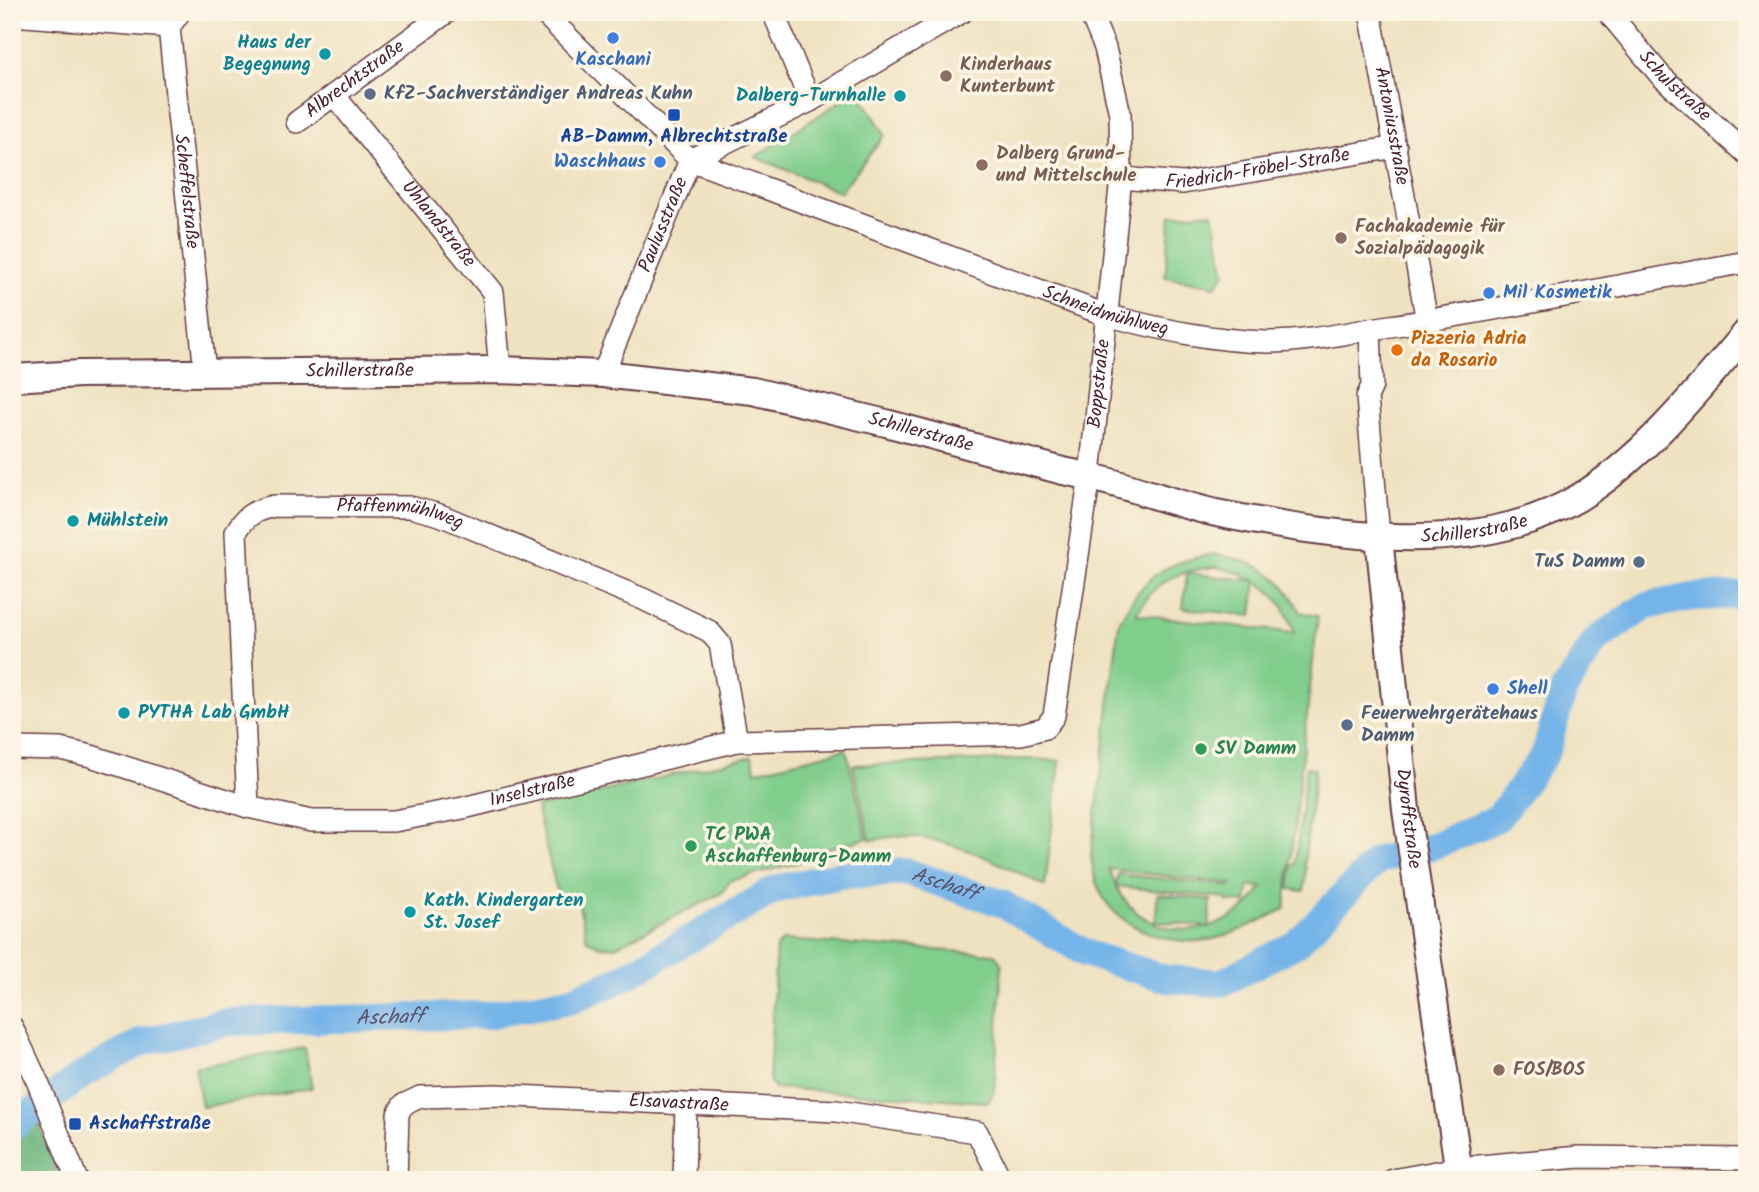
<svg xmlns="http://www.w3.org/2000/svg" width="1759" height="1192" font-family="Kalam,sans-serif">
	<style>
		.green { fill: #81ce8c; stroke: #66765c; stroke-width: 2; fill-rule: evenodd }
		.forest { fill: #68b178; stroke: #596852; stroke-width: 2 }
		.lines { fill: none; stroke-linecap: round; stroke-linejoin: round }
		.river { stroke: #74b4e8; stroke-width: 28 }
		.minor-casing { stroke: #633c42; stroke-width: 24 }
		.major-casing { stroke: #633c42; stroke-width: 30 }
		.minor { stroke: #fff; stroke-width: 21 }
		.major { stroke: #fff; stroke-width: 26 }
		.shop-dot { fill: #3f7fe0; stroke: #fcf5e5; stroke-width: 2.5 }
		.culture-dot { fill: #0f9aa8; stroke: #fcf5e5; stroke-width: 2.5 }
		.education-dot { fill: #8d6e63; stroke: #fcf5e5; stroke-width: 2.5 }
		.service-dot { fill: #5c6f8a; stroke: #fcf5e5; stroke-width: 2.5 }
		.transit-dot { fill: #1a4fb4; stroke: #fcf5e5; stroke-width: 2.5 }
		.food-dot { fill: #e8710a; stroke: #fcf5e5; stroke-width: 2.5 }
		.leisure-dot { fill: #2e9e5b; stroke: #fcf5e5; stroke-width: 2.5 }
		.labels { text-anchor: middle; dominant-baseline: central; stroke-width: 7; stroke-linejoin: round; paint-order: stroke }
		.culture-label { font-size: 19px; font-weight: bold; fill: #0d838f; stroke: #fcf5e5; text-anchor: start }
		.shop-label { font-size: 19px; font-weight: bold; fill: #366cbe; stroke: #fcf5e5; text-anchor: start }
		.education-label { font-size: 19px; font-weight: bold; fill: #785e54; stroke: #fcf5e5; text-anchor: start }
		.street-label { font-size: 19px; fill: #4a1f2b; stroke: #fcf5e5 }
		.service-label { font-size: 19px; font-weight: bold; fill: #4e5e75; stroke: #fcf5e5; text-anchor: start }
		.transit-label { font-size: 19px; font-weight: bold; fill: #164399; stroke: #fcf5e5 }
		.food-label { font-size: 19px; font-weight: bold; fill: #c56008; stroke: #fcf5e5; text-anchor: start }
		.leisure-label { font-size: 19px; font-weight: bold; fill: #27864d; stroke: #fcf5e5; text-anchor: start }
		.water-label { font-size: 21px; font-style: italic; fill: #59536d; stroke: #fcf5e5 }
	</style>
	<rect width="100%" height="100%" fill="#fcf5e5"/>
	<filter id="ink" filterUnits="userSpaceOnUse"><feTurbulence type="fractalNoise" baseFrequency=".0143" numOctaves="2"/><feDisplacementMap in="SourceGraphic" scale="14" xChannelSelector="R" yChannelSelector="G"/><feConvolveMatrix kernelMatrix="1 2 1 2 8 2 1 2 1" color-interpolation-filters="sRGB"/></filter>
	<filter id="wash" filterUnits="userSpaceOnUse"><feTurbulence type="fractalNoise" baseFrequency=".00686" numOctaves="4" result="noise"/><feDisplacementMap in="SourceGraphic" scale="28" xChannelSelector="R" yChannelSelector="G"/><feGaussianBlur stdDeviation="1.57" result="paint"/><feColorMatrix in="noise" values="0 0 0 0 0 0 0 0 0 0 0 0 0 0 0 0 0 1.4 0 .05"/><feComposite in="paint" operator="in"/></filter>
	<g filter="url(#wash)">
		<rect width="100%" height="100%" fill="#efe2c1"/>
		<path class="green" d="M858,90L885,135L840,192L755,157Z
			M1213,212L1225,273L1216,286L1165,277L1171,215Z
			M1214,554C1255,561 1282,572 1300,612L1318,616L1285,909C1260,920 1235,935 1209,940C1173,946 1122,930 1103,897C1095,884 1093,870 1091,855L1119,623C1142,577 1164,562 1214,554ZM1216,567C1254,574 1284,594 1294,633L1136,614C1155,581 1179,570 1216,567ZM1109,869L1233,884H1234L1227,886L1118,874L1116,886ZM1116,886L1226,898V901L1246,903L1249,886L1262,887C1230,942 1145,946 1116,886Z
			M1187,573L1256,581L1252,616L1183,608Z
			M846,749L867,838L805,855L799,862L730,881L722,893L614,947L601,946L587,940L577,897L559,899L536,807L752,756L756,771Z
			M1032,759L1060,761L1045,886C1000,863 954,839 903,836C892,836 881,839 870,840L853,765Z
			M1306,767L1315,769L1304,866L1306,867L1304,891L1289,889L1292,865H1295Z
			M1158,894L1211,900L1209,927L1155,921Z
			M783,940L995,954L1002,965L994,1092L988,1102L775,1088L769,1080L776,948Z
			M305,1048L312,1088L202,1107L195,1067Z"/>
		<path class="forest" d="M31,1099L59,1178V1180H12V1113Z"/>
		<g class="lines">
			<path class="river" id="s1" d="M12,1127L85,1073L142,1042L227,1022L487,1015L570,1000L619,980L776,889L840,875L906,872L1001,903L1087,954L1167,979L1221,983L1296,944L1378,860L1436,845L1498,818L1545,754L1564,690L1596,640L1646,606L1692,597L1747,595"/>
		</g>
	</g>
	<g filter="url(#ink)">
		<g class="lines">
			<defs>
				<g id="minor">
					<path id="s2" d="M180,12L169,27L205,372"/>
					<path id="s3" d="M543,12L690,160L1106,315C1160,329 1212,341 1268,342C1308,342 1351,332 1390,326C1509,309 1628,283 1747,262"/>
					<path d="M773,12L810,101"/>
					<path id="s4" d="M1370,12L1427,321"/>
					<path id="s5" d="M1608,12L1661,76L1747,154"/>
					<path d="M12,15L169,27"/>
					<path id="s6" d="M334,95L493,292L500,370"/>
					<path id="s7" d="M297,122L447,12"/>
					<path id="s8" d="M1121,178L1183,183L1396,147"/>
					<path d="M1370,329L1372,386L1367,397L1379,536"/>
					<path id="s9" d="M603,374L690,160L810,101L962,12"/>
					<path id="s10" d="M12,748L60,749L91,756L248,807L311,821H394L463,808L737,741L1021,734L1045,728L1054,716L1090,475L1121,178L1120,114L1105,48L1090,12"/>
					<path id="s11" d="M248,807L236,532C246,515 255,510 274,506L410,507L440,515L643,599L709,631L720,644L737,741"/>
					<path d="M12,1027L38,1083L77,1180"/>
					<path id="s12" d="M396,1180L398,1114L403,1105L420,1097L496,1095L836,1111L977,1132L1001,1180"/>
					<path d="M684,1180L686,1106"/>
					<path d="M1393,1180L1458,1168L1579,1157L1747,1159"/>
				</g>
				<g id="major">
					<path id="s13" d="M12,378L80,374L500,370L603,374L753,391L886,423L1063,471C1117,480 1168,503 1221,514C1333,536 1475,559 1578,498C1643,459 1698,390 1747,332"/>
					<path id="s14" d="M1379,536L1406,810L1460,1180"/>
				</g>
			</defs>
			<use href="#minor" class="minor-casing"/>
			<use href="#major" class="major-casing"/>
			<use href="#minor" class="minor"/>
			<use href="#major" class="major"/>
		</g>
	</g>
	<g class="shop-dot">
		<circle cx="613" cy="38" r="7"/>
		<circle cx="660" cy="162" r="7"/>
		<circle cx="1489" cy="293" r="7"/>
		<circle cx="1493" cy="689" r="7"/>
	</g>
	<g class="culture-dot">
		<circle cx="325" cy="54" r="7"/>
		<circle cx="900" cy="96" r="7"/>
		<circle cx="73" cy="521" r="7"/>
		<circle cx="124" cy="713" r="7"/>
		<circle cx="410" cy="912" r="7"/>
	</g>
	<g class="education-dot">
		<circle cx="946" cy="76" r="7"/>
		<circle cx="982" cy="165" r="7"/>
		<circle cx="1341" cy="238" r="7"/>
		<circle cx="1499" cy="1070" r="7"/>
	</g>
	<g class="service-dot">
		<circle cx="370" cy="94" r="7"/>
		<circle cx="1639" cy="562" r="7"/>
		<circle cx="1347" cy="725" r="7"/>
	</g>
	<g class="transit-dot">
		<rect x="667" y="108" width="14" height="14" rx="3.5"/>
		<rect x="68" y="1117" width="14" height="14" rx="3.5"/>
	</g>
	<circle class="food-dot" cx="1397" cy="350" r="7"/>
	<g class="leisure-dot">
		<circle cx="1201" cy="749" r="7"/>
		<circle cx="691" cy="846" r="7"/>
	</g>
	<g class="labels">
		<g class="culture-label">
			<text x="311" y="43" text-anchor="end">Haus der<tspan x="311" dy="22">Begegnung</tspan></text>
			<text x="886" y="96" text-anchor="end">Dalberg-Turnhalle</text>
			<text x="87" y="521">Mühlstein</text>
			<text x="138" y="713">PYTHA Lab GmbH</text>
			<text x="424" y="901">Kath. Kindergarten<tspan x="424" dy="22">St. Josef</tspan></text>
		</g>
		<g class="shop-label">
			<text x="613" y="60" text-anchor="middle">Kaschani</text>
			<text x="646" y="162" text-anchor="end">Waschhaus</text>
			<text x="1503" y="293">Mil Kosmetik</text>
			<text x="1507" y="689">Shell</text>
		</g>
		<g class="education-label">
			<text x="960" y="65">Kinderhaus<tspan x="960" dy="22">Kunterbunt</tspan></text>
			<text x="996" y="154">Dalberg Grund-<tspan x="996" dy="22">und Mittelschule</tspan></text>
			<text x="1355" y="227">Fachakademie für<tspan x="1355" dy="22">Sozialpädagogik</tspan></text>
			<text x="1513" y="1070">FOS/BOS</text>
		</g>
		<g class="street-label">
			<text stroke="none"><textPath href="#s7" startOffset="72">Albrechtstraße</textPath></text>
			<text stroke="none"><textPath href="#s5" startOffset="100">Schulstraße</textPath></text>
			<text stroke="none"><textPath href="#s4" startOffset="116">Antoniusstraße</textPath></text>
			<text stroke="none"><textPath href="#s8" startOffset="138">Friedrich-Fröbel-Straße</textPath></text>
			<text stroke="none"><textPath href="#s2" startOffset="184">Scheffelstraße</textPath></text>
			<text stroke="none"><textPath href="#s6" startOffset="166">Uhlandstraße</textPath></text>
			<text stroke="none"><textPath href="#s9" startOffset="161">Paulusstraße</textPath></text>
			<text stroke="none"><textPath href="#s3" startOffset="651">Schneidmühlweg</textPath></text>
			<text stroke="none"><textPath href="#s13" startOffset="348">Schillerstraße</textPath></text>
			<text stroke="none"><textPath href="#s10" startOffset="1404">Boppstraße</textPath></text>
			<text stroke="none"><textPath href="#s13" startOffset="915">Schillerstraße</textPath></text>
			<text stroke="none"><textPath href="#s11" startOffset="450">Pfaffenmühlweg</textPath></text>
			<text stroke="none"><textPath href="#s13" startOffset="1482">Schillerstraße</textPath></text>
			<text stroke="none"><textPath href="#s10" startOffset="534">Inselstraße</textPath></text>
			<text stroke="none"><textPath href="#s14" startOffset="284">Dyroffstraße</textPath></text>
			<text stroke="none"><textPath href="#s12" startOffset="354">Elsavastraße</textPath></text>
		</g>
		<g class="service-label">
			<text x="384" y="94">KfZ-Sachverständiger Andreas Kuhn</text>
			<text x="1625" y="562" text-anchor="end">TuS Damm</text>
			<text x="1361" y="714">Feuerwehrgerätehaus<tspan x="1361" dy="22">Damm</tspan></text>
		</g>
		<g class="transit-label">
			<text x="674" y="137">AB-Damm, Albrechtstraße</text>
			<text x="89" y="1124" text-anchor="start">Aschaffstraße</text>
		</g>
		<g class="food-label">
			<text x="1411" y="339">Pizzeria Adria<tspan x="1411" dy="22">da Rosario</tspan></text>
		</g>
		<g class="leisure-label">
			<text x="1215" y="749">SV Damm</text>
			<text x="705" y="835">TC PWA<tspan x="705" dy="22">Aschaffenburg-Damm</tspan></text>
		</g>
		<g class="water-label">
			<text stroke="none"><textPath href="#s1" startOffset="994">Aschaff</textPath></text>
			<text stroke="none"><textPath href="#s1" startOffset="406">Aschaff</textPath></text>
		</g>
	</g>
	<rect width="1759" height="1192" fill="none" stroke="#fcf5e5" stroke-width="42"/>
</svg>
